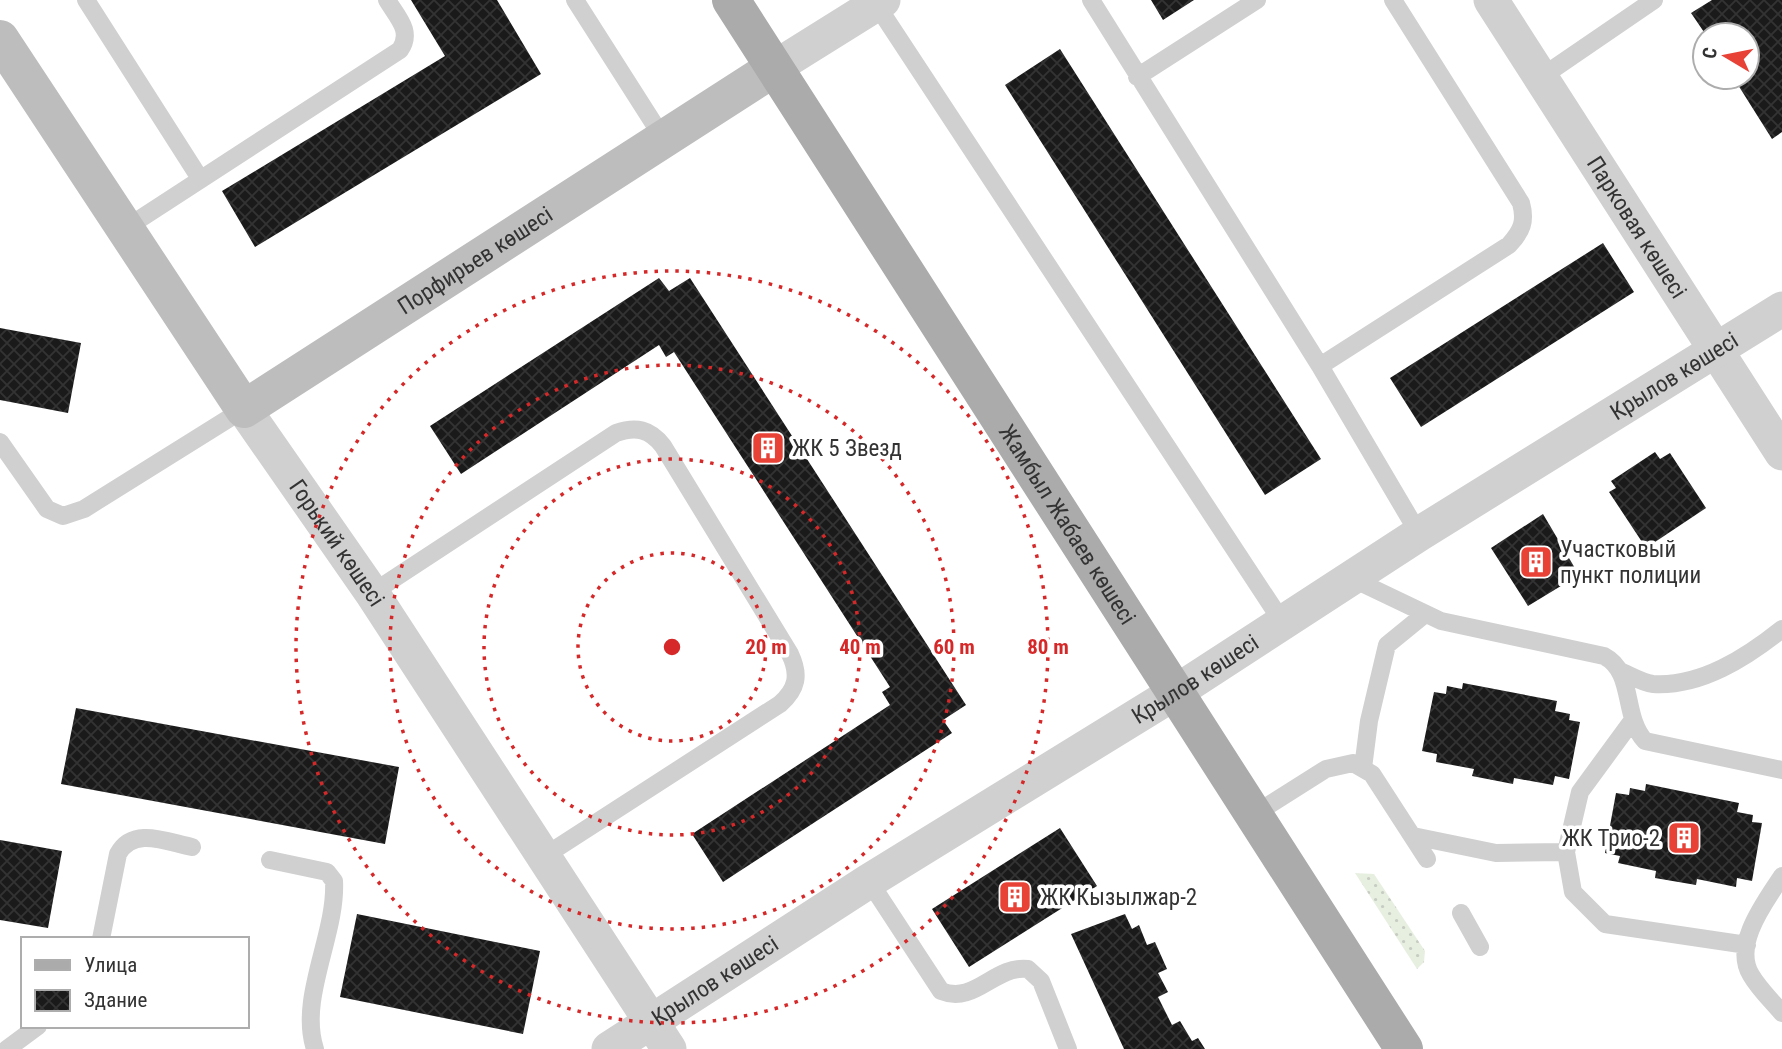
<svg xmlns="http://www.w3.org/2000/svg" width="1782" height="1049" font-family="'Roboto Condensed',sans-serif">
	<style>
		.green { fill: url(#green-dots) }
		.building { fill: url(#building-cross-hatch) }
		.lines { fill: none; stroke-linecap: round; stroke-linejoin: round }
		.lane { stroke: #d0d0d0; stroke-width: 18 }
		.street { stroke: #d0d0d0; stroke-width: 35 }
		.secondary { stroke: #bdbdbd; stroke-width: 38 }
		.primary { stroke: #ababab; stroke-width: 38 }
		.ring { fill: none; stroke: #d62828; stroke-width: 3.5; stroke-dasharray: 3.5 7 }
		.labels { text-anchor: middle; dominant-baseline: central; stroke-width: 7; stroke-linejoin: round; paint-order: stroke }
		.street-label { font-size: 23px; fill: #333; stroke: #fff }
		.poi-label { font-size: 23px; fill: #333; stroke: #fff; text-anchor: start }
		.centre { fill: #d62828; stroke: #fff; stroke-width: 3.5 }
		.ring-label { font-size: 21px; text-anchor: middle; font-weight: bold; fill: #d62828; stroke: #fff; stroke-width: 7; stroke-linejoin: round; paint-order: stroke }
	</style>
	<defs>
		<pattern id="green-dots" width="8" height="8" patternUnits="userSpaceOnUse" patternTransform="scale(1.75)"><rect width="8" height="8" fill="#e7efe1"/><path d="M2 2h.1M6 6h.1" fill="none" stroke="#c7cdc2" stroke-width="1.8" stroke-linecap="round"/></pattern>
		<pattern id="building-cross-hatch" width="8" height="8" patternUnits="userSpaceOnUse" patternTransform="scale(1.75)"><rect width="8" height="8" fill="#1a1a1a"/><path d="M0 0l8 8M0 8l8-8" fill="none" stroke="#333"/></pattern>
	</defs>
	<rect width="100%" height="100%" fill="#fff"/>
	<path class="green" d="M1355,873L1374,874L1425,951L1424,962L1417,969Z"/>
	<path class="building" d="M411,0H497L541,74L255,247L222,191L445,56Z
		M1151,0H1194L1163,20Z
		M1712,0H1782V132L1772,139L1733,77H1747V35H1706L1691,13Z
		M1060,49L1321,459L1265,495L1005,85Z
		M1603,243L1634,292L1421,427L1390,378Z
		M659,278L669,291L690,278L966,705L943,720L952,733L723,882L692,834L890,705L882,692L890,687L674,352L666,357L659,345L461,474L430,426Z
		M0,328L81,343L68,413L0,400Z
		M1655,452L1660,459L1670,453L1706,508L1646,548L1609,492L1616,488L1611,481Z
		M1543,514L1579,575L1528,606L1491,548Z
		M1463,683L1557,701L1555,711L1570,714L1569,720L1580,722L1569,779L1555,776L1553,785L1514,778L1513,784L1472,776L1474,769L1436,762L1437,754L1422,751L1434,692L1446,694L1447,686L1462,689Z
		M76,708L399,767L385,844L61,784Z
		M1646,784L1739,803L1737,812L1753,815L1752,822L1762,823L1752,881L1737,878L1736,887L1697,879L1696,885L1655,878L1656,871L1618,863L1620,856L1605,853L1616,793L1629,795L1630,788L1645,791Z
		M1060,828L1097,886L969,967L932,909Z
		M0,840L62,851L48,928L0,920Z
		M357,914L540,951L523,1034L340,997Z
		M1125,914L1132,929L1139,925L1147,945L1155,942L1167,969L1158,973L1168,992L1158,997L1172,1025L1180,1021L1192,1041L1198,1038L1205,1049H1124L1071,934Z"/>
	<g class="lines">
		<path class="lane" d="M86,0L199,177
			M575,0L663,138
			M1091,0L1320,366L1419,534
			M876,4L1283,623
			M1137,77L1257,0
			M1540,78L1654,0
			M126,228L400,50C413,31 397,17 387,0
			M1320,366L1509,245C1522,231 1526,221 1521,203L1393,0
			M0,442L47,509L63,516L84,509L244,409
			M1351,578L1441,621L1604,656C1635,672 1622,716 1645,741L1782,770
			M372,593L616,433C636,426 650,429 663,446L790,654C800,675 797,689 780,704L543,857
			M1622,672C1631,676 1643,683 1653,684C1701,687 1747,657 1782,629
			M1632,721L1580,792L1566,852L1573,892L1605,924L1747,945
			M1363,768L1369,721L1387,645L1425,614
			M1253,815L1326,769L1353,763L1372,774L1427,859
			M1413,836L1496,853L1566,852
			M270,860L327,872L334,881C337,934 298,998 315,1049
			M1782,876C1766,901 1732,944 1751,975C1759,989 1772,1001 1782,1013
			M869,881L941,991C975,1005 994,965 1028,969L1041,981L1068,1049
			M1461,913L1480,947
			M101,939L118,854C133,826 167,842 192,847
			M7,1049L38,1026"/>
		<g class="street">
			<path id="s1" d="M1491,0L1782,453"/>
			<path d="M774,68L883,0"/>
			<path id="s2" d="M244,409L372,593L669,1049"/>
			<path id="s3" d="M609,1049L869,881L1176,692L1419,534L1782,309"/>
		</g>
		<path class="secondary" id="s4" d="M0,39L244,409L774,68"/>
		<path class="primary" id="s5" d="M731,0L1404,1049"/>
	</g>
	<g class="ring">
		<circle cx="672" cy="647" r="94"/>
		<circle cx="672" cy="647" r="188"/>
		<circle cx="672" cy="647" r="282"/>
		<circle cx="672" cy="647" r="376"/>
	</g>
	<defs>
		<symbol id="building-square" viewBox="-11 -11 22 22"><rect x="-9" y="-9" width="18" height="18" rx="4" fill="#e84136" stroke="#fff"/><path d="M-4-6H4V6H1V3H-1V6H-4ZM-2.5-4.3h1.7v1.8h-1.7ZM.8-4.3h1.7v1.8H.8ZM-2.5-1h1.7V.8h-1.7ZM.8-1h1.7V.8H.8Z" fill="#fff"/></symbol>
	</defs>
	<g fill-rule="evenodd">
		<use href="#building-square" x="749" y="429" width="38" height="38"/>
		<use href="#building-square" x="1517" y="543" width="38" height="38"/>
		<use href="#building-square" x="1665" y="819" width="38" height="38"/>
		<use href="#building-square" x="996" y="878" width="38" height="38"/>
	</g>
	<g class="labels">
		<g class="street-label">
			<text stroke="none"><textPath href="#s1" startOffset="270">Парковая көшесі</textPath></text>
			<text stroke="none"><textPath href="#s4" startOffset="718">Порфирьев көшесі</textPath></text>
			<text stroke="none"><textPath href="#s3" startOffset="1260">Крылов көшесі</textPath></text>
			<text stroke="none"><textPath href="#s5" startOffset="623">Жамбыл Жабаев көшесі</textPath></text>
			<text stroke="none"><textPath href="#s2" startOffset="163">Горький көшесі</textPath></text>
			<text stroke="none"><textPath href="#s3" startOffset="693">Крылов көшесі</textPath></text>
			<text stroke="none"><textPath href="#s3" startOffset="126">Крылов көшесі</textPath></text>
		</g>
		<g class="poi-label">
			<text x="792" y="448">ЖК 5 Звезд</text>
			<text x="1560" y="549">Участковый<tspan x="1560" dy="26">пункт полиции</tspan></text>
			<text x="1660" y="838" text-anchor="end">ЖК Трио-2</text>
			<text x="1040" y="897">ЖК Кызылжар-2</text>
		</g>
	</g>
	<circle cx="672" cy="647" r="10" class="centre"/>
	<g class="ring-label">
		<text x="766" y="654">20 m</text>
		<text x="860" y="654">40 m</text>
		<text x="954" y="654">60 m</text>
		<text x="1048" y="654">80 m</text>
	</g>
	<rect x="21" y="937" width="228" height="91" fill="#ffffff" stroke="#adadad" stroke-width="2"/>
	<rect x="35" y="960" width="35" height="10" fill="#ababab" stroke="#adadad" stroke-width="2"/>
	<text x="84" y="972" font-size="21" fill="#333333">Улица</text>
	<rect x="35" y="990" width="35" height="21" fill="url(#building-cross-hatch)" stroke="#adadad" stroke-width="2"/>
	<text x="84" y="1007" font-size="21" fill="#333333">Здание</text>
	<g transform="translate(1726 56) rotate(280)"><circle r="33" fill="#ffffff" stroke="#adadad" stroke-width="2"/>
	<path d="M0-5L12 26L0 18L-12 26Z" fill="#e84136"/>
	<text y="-10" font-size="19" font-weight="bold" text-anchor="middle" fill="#333333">С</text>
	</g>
</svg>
